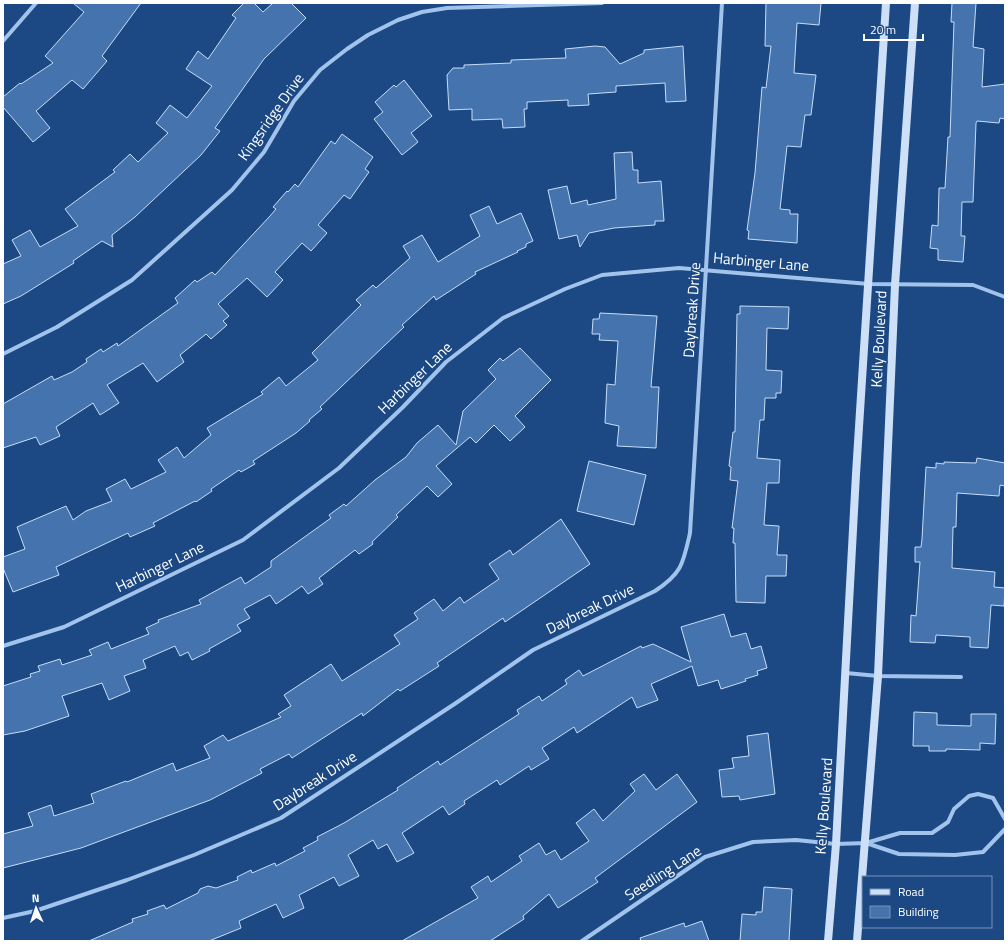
<svg xmlns="http://www.w3.org/2000/svg" width="1008" height="944" viewBox="0 0 1008 944" font-family="'Titillium Web',sans-serif">
  <rect width="100%" height="100%" fill="#1c4984"/>
  <path fill="#4473ad" stroke="#c7ddf8" d="M 73,3 L 141,3 L 102,56 L 107,61 L 83,89 L 72,80 L 36,111 L 50,128 L 33,142 L 3,107 L 3,97 L 20,83 L 21,84 L 53,63 L 45,56 L 84,12 Z
    M 244,3 L 254,3 L 263,12 L 273,3 L 291,3 L 306,18 L 264,59 L 215,128 L 220,131 L 201,155 L 135,217 L 112,235 L 113,247 L 102,241 L 73,261 L 74,263 L 21,296 L 3,304 L 3,264 L 21,256 L 12,240 L 30,230 L 40,247 L 78,226 L 65,209 L 115,172 L 113,170 L 130,154 L 138,162 L 168,133 L 156,123 L 170,105 L 187,118 L 212,86 L 186,69 L 198,51 L 208,59 L 236,18 L 232,15 Z
    M 766,3 L 821,3 L 819,25 L 797,23 L 794,73 L 816,75 L 811,115 L 805,115 L 801,147 L 787,146 L 780,209 L 790,210 L 790,214 L 798,214 L 797,243 L 748,239 L 749,231 L 747,230 L 755,173 L 762,87 L 766,88 L 771,46 L 765,46 Z
    M 952,3 L 976,3 L 973,47 L 984,49 L 982,87 L 1005,84 L 1005,119 L 1000,118 L 999,123 L 977,121 L 976,123 L 973,202 L 962,202 L 961,236 L 965,236 L 963,262 L 938,260 L 938,249 L 930,248 L 932,225 L 938,226 L 939,188 L 945,188 L 948,137 L 950,137 L 954,22 L 951,22 Z
    M 595,46 L 605,47 L 620,64 L 644,53 L 644,50 L 683,46 L 686,101 L 666,102 L 665,83 L 616,86 L 616,92 L 588,94 L 589,105 L 568,106 L 568,100 L 527,102 L 527,109 L 524,109 L 525,127 L 503,128 L 502,119 L 472,120 L 472,109 L 449,110 L 447,75 L 453,68 L 464,68 L 464,65 L 511,63 L 511,60 L 566,58 L 565,49 Z
    M 404,80 L 432,116 L 411,133 L 418,142 L 402,155 L 374,119 L 383,112 L 375,102 L 394,85 L 396,87 Z
    M 342,134 L 373,157 L 365,169 L 369,172 L 350,199 L 344,195 L 318,225 L 327,233 L 311,251 L 302,243 L 275,272 L 283,280 L 267,297 L 247,278 L 218,304 L 229,316 L 223,321 L 227,325 L 211,339 L 206,334 L 180,355 L 184,362 L 157,382 L 143,363 L 107,385 L 119,403 L 100,415 L 93,403 L 56,427 L 60,436 L 40,445 L 36,437 L 3,448 L 3,404 L 52,376 L 54,380 L 72,372 L 87,362 L 86,359 L 101,349 L 103,352 L 117,343 L 118,346 L 178,303 L 175,298 L 195,280 L 197,282 L 212,272 L 215,275 L 270,216 L 276,209 L 273,207 L 287,191 L 288,192 L 295,184 L 298,187 L 331,141 L 335,144 Z
    M 632,152 L 633,170 L 638,170 L 638,183 L 661,181 L 664,221 L 655,221 L 655,225 L 614,228 L 589,233 L 580,247 L 577,235 L 559,239 L 548,190 L 567,186 L 571,204 L 587,200 L 588,205 L 616,199 L 614,153 Z
    M 489,206 L 497,224 L 521,213 L 533,241 L 526,244 L 526,247 L 517,251 L 518,252 L 475,272 L 476,274 L 436,300 L 434,296 L 402,325 L 404,327 L 320,407 L 322,409 L 309,420 L 310,421 L 296,433 L 253,461 L 255,464 L 241,472 L 239,470 L 211,489 L 212,491 L 196,502 L 195,501 L 153,523 L 155,526 L 130,537 L 128,533 L 56,567 L 59,575 L 13,592 L 3,568 L 3,557 L 25,549 L 17,527 L 66,506 L 73,520 L 86,511 L 112,501 L 106,489 L 125,479 L 131,489 L 166,472 L 158,460 L 177,447 L 184,458 L 211,435 L 207,428 L 263,394 L 261,392 L 279,377 L 286,386 L 318,360 L 312,353 L 361,305 L 356,300 L 373,285 L 376,288 L 410,258 L 403,246 L 422,235 L 438,262 L 480,236 L 470,215 Z
    M 740,306 L 789,307 L 788,329 L 767,328 L 766,370 L 782,371 L 781,393 L 776,393 L 776,398 L 765,398 L 764,420 L 760,420 L 757,458 L 780,460 L 779,483 L 767,483 L 764,525 L 779,526 L 777,555 L 787,555 L 786,576 L 766,576 L 765,603 L 736,602 L 735,543 L 733,543 L 734,528 L 732,528 L 738,481 L 730,480 L 731,467 L 729,466 L 733,432 L 735,432 L 737,314 L 740,314 Z
    M 600,313 L 657,316 L 651,387 L 659,387 L 656,448 L 617,446 L 619,426 L 605,423 L 607,384 L 615,385 L 618,341 L 599,340 L 600,334 L 592,334 L 593,319 L 599,319 Z
    M 520,348 L 551,380 L 515,416 L 525,427 L 510,441 L 494,425 L 476,443 L 470,437 L 436,466 L 452,484 L 438,497 L 427,486 L 396,515 L 398,517 L 372,542 L 373,544 L 359,554 L 355,550 L 319,578 L 323,584 L 308,594 L 302,586 L 276,604 L 270,595 L 244,609 L 250,618 L 237,625 L 241,631 L 209,649 L 210,651 L 192,660 L 188,652 L 180,656 L 175,646 L 143,660 L 146,668 L 124,676 L 130,691 L 109,700 L 102,683 L 62,696 L 69,716 L 25,731 L 3,735 L 3,686 L 31,677 L 30,674 L 40,671 L 38,666 L 60,659 L 62,665 L 92,655 L 89,650 L 108,642 L 111,649 L 149,634 L 146,628 L 159,622 L 158,620 L 201,604 L 199,600 L 241,577 L 245,584 L 271,567 L 271,561 L 331,518 L 329,515 L 344,504 L 346,506 L 375,480 L 406,457 L 417,443 L 438,425 L 456,445 L 463,411 L 496,379 L 488,370 L 500,358 L 503,361 Z
    M 977,458 L 1005,463 L 1005,486 L 1000,485 L 999,496 L 957,493 L 956,527 L 953,527 L 952,568 L 995,572 L 994,587 L 1005,588 L 1004,606 L 991,605 L 988,648 L 970,647 L 970,637 L 936,635 L 935,643 L 910,642 L 911,615 L 916,616 L 920,562 L 915,562 L 915,547 L 921,547 L 922,539 L 926,467 L 936,468 L 936,463 L 944,464 L 944,462 L 976,463 Z
    M 589,461 L 646,475 L 634,525 L 577,511 Z
    M 561,519 L 590,564 L 505,622 L 503,618 L 437,663 L 439,666 L 400,691 L 398,689 L 363,716 L 362,713 L 292,758 L 289,754 L 260,769 L 262,773 L 210,800 L 81,848 L 3,868 L 3,834 L 33,826 L 28,813 L 51,805 L 54,816 L 94,803 L 91,794 L 126,781 L 127,782 L 173,763 L 176,771 L 210,758 L 204,746 L 223,735 L 228,741 L 281,717 L 278,714 L 291,706 L 284,695 L 331,664 L 342,681 L 400,644 L 394,635 L 418,619 L 414,613 L 434,599 L 443,611 L 460,597 L 464,603 L 499,579 L 489,564 L 510,550 L 513,555 Z
    M 724,614 L 731,637 L 746,633 L 751,649 L 761,646 L 767,668 L 757,671 L 758,675 L 745,679 L 746,681 L 721,689 L 718,680 L 698,686 L 692,666 L 651,684 L 658,700 L 637,708 L 632,697 L 577,733 L 574,727 L 542,748 L 549,759 L 531,770 L 529,766 L 500,785 L 497,780 L 464,801 L 465,804 L 449,815 L 443,806 L 402,833 L 414,853 L 397,862 L 387,844 L 378,849 L 373,840 L 348,855 L 359,876 L 339,886 L 334,877 L 299,895 L 304,908 L 283,918 L 276,904 L 239,921 L 241,928 L 209,941 L 89,941 L 133,922 L 132,919 L 148,914 L 147,911 L 164,905 L 166,909 L 198,893 L 200,889 L 208,886 L 216,888 L 238,880 L 237,877 L 251,870 L 252,873 L 275,863 L 276,866 L 305,851 L 303,848 L 318,840 L 317,837 L 344,823 L 398,790 L 397,788 L 438,761 L 440,765 L 519,714 L 517,710 L 539,696 L 542,701 L 567,684 L 565,680 L 579,670 L 583,676 L 641,646 L 642,648 L 653,644 L 691,662 L 681,627 Z
    M 914,712 L 937,713 L 937,725 L 971,726 L 971,714 L 996,714 L 995,744 L 980,743 L 980,750 L 946,749 L 946,751 L 929,751 L 929,746 L 913,746 Z
    M 768,733 L 775,794 L 740,800 L 739,796 L 722,797 L 719,770 L 734,768 L 732,758 L 749,756 L 747,736 Z
    M 644,774 L 656,790 L 677,774 L 697,802 L 595,878 L 598,882 L 558,908 L 549,894 L 523,916 L 524,919 L 490,941 L 402,941 L 478,898 L 471,887 L 488,876 L 491,882 L 522,861 L 519,856 L 539,843 L 546,855 L 555,850 L 561,860 L 589,841 L 576,823 L 594,809 L 603,821 L 635,791 L 630,784 Z
    M 764,887 L 792,889 L 789,941 L 740,941 L 742,914 L 756,915 L 756,912 L 762,912 Z
    M 702,921 L 709,941 L 641,941 L 640,938 L 684,923 L 685,927 Z"/>
  <g fill="none" stroke-linecap="round" stroke-linejoin="round">
    <path stroke="#a2c3eb" stroke-width="4" d="M 3,41 L 36,3
      M 3,354 L 57,327 L 132,280 L 232,190 L 264,152 L 294,101 L 320,70 L 347,49 L 368,35 L 398,20 L 422,12 L 447,8 L 602,3
      M 3,646 L 64,627 L 243,540 L 339,468 L 403,407 L 446,362 L 503,318 L 565,289 L 602,275 L 679,268 L 869,284 L 973,285 L 1005,297
      M 846,673 L 878,676 L 961,677
      M 866,843 L 899,854 L 955,855 L 983,852 L 1005,829
      M 3,918 L 35,911 L 127,880 L 194,855 L 281,818 L 456,703 L 533,650 L 655,591 C 682,573 683,564 690,533 L 722,3
      M 582,941 L 705,857 L 753,842 L 796,840 L 836,844 L 866,843 L 900,833 L 932,833 L 948,822 L 954,809 L 969,796 L 978,794 L 993,798 L 1005,819"/>
    <path stroke="#cee0f8" stroke-width="8" d="M 828,941 L 836,844 L 856,474 L 886,3
      M 857,941 L 878,676 L 895,285 L 915,3"/>
  </g>
  <g text-anchor="middle" stroke-width="3" stroke-linejoin="round" paint-order="stroke">
    <g font-size="15" fill="#fff" stroke="#1c4984">
      <text transform="translate(271 117) rotate(-55)" y="5">Kingsridge Drive</text>
      <text transform="translate(761 262) rotate(5)" y="5">Harbinger Lane</text>
      <text transform="translate(692 310) rotate(-86)" y="5">Daybreak Drive</text>
      <text transform="translate(879 339) rotate(-87)" y="5">Kelly Boulevard</text>
      <text transform="translate(415 378) rotate(-44)" y="5">Harbinger Lane</text>
      <text transform="translate(160 567) rotate(-26)" y="5">Harbinger Lane</text>
      <text transform="translate(590 609) rotate(-26)" y="5">Daybreak Drive</text>
      <text transform="translate(315 781) rotate(-33)" y="5">Daybreak Drive</text>
      <text transform="translate(824 806) rotate(-86)" y="5">Kelly Boulevard</text>
      <text transform="translate(663 873) rotate(-33)" y="5">Seedling Lane</text>
    </g>
  </g>
  <rect width="1008" height="944" fill="none" stroke="#ffffff" stroke-width="8"/>
  <rect x="862" y="876" width="130" height="52" fill="#1c4984" stroke="#7792b5"/>
  <rect x="870" y="889" width="20" height="6" fill="#cee0f8" stroke="#7792b5"/>
  <text x="898" y="896" font-size="12" fill="#ffffff">Road</text>
  <rect x="870" y="906" width="20" height="12" fill="#4473ad" stroke="#7792b5"/>
  <text x="898" y="916" font-size="12" fill="#ffffff">Building</text>
  <g transform="translate(36 908) rotate(357)" stroke="#1c4984" stroke-width="3" paint-order="stroke">
  <path d="M0-3L7 15L0 10L-7 15Z" fill="#ffffff"/>
  <text y="-6" font-size="11" font-weight="bold" text-anchor="middle" fill="#ffffff">N</text>
  </g>
  <path d="M864 34v6h59v-6" fill="none" stroke="#ffffff" stroke-width="2"/>
  <text x="870" y="34" font-size="12" fill="#ffffff" stroke="#1c4984" stroke-width="3" paint-order="stroke">20 m</text>
</svg>
